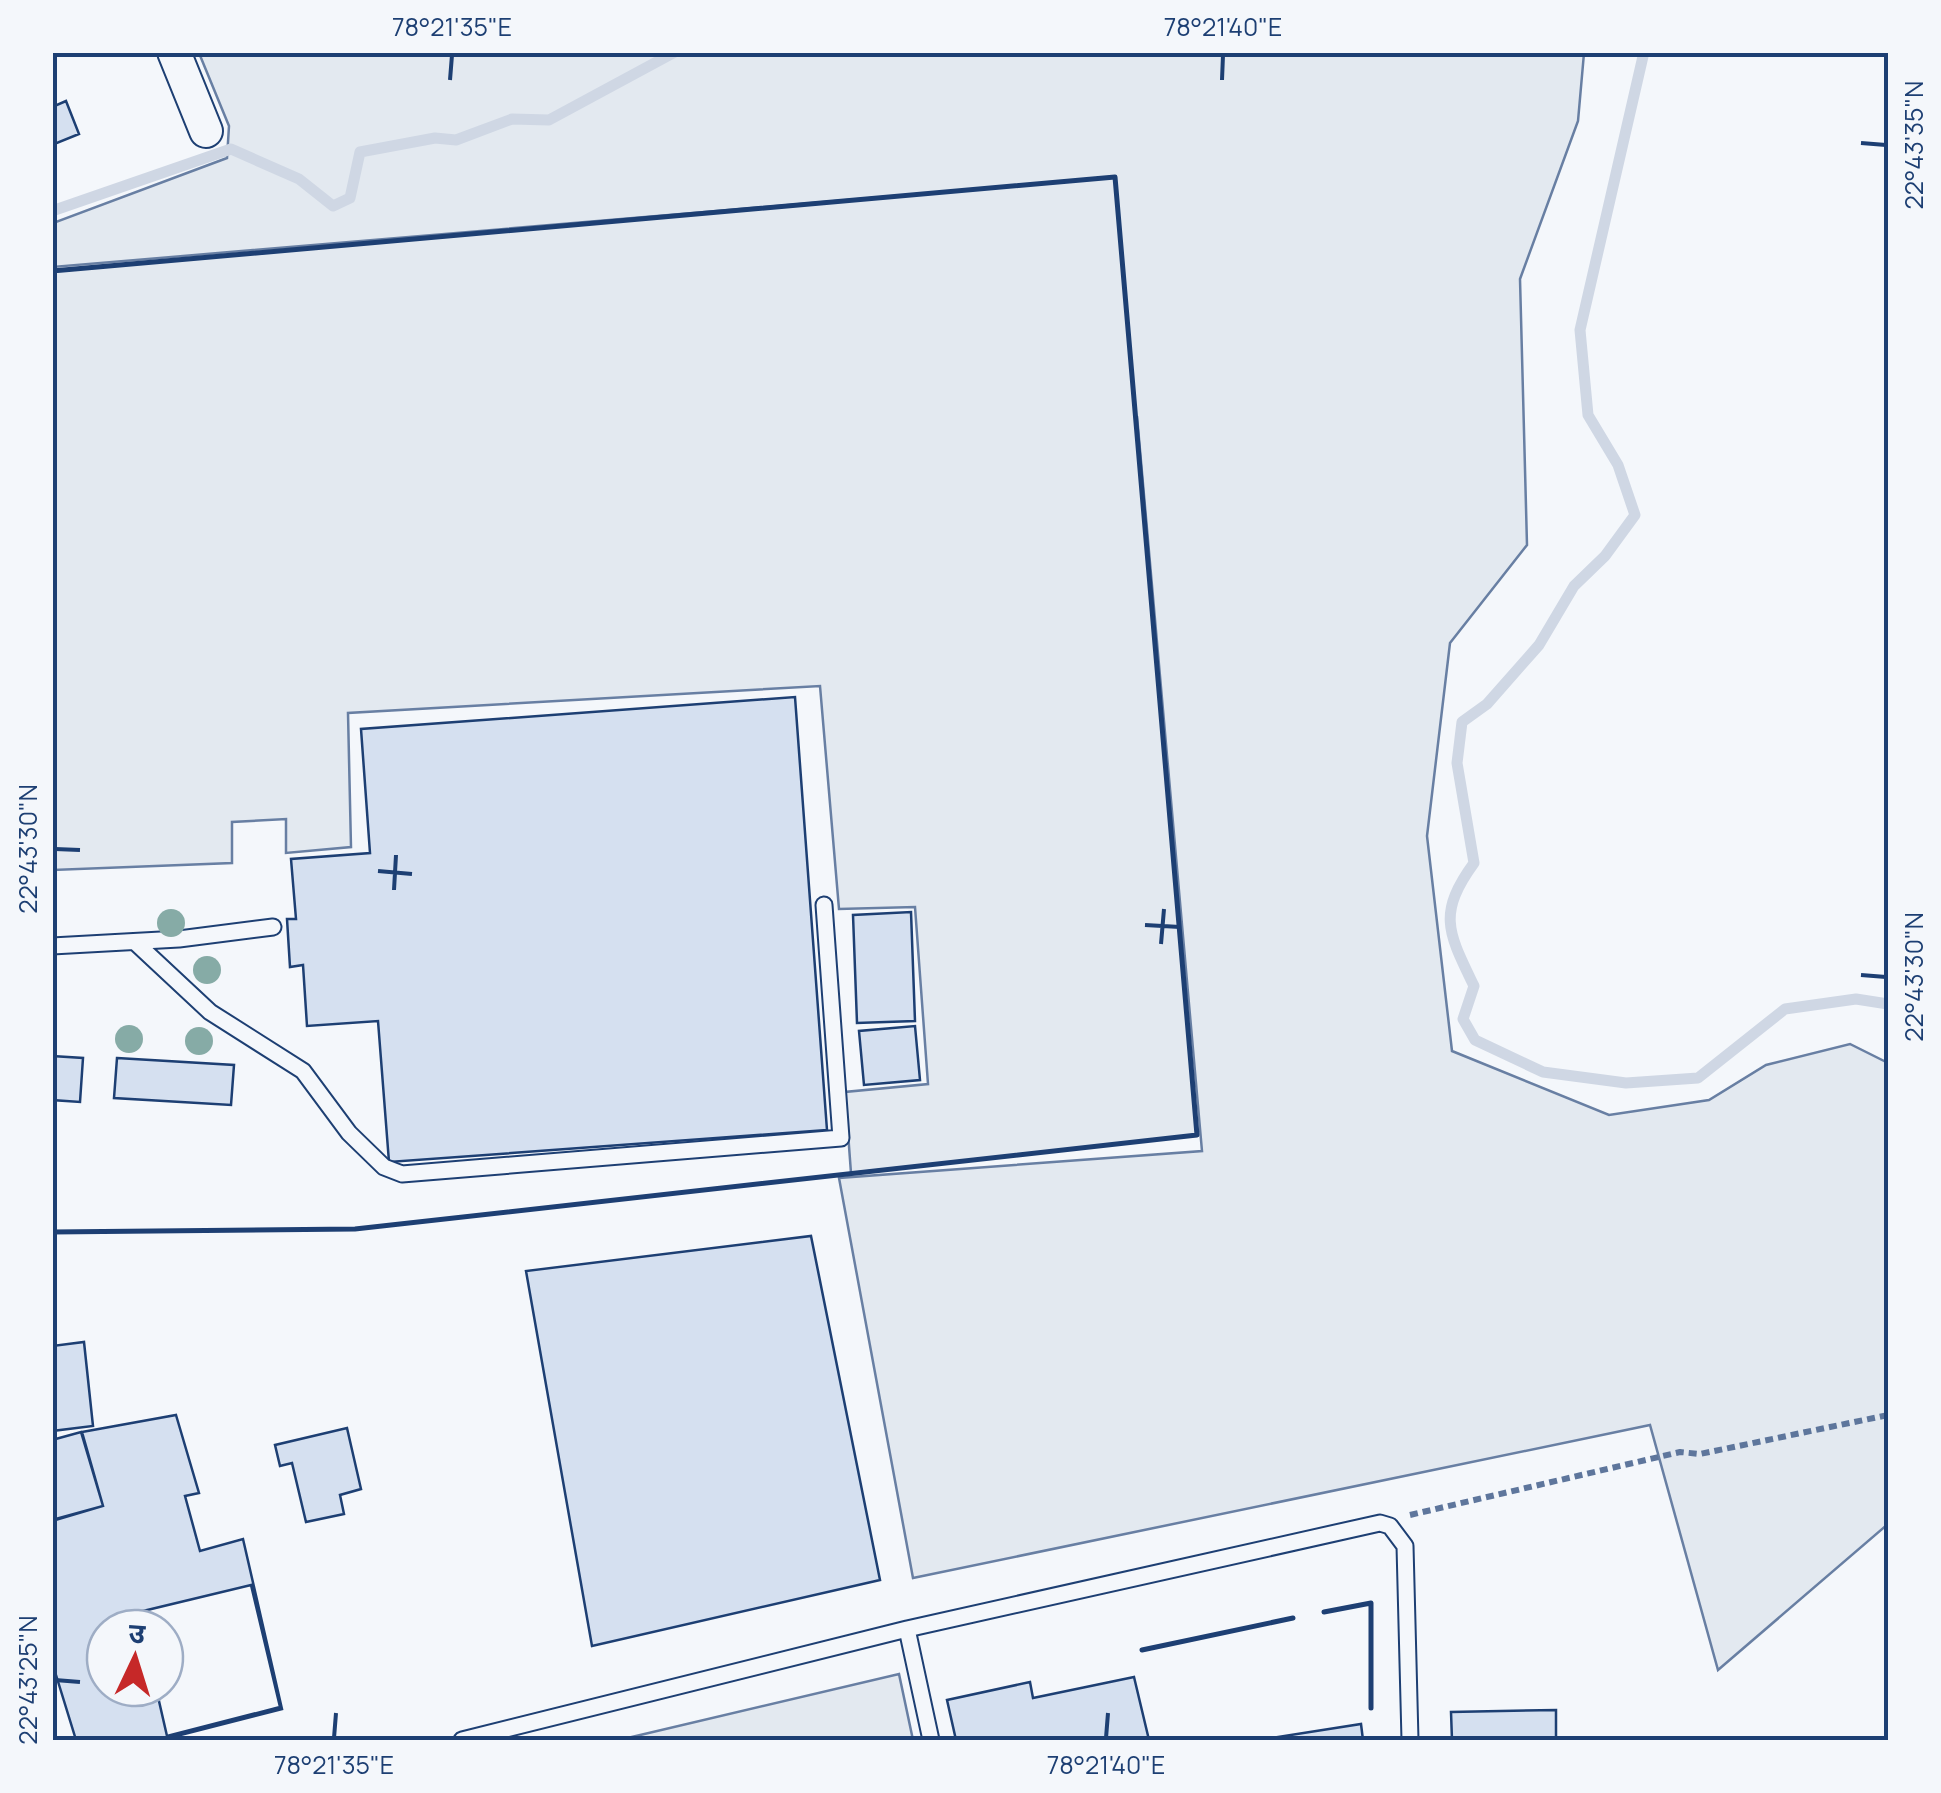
<svg xmlns="http://www.w3.org/2000/svg" width="1941" height="1793" viewBox="0 0 1941 1793" font-family="Manrope,'Noto Sans Devanagari',sans-serif">
  <rect width="100%" height="100%" fill="#f4f7fb"/>
  <path fill="#e3e9f0" stroke="#687fa3" stroke-width="2.5" d="M 199,53 L 1584,53 L 1578,121 L 1520,279 L 1527,545 L 1450,643 L 1427,836 L 1452,1051 L 1609,1115 L 1709,1100 L 1766,1065 L 1850,1044 L 1888,1063 L 1888,1524 L 1718,1670 L 1650,1425 L 913,1578 L 839,1178 L 1202,1151 L 1137,416 L 1197,1135 L 851,1173 L 845,1092 L 928,1084 L 915,907 L 839,909 L 820,686 L 348,713 L 351,847 L 286,853 L 286,819 L 232,822 L 232,863 L 53,870 L 53,271 L 918,194 L 53,267 L 53,223 L 227,158 L 229,126 Z
    M 899,1674 L 913,1740 L 619,1740 Z"/>
  <g fill="none" stroke-linecap="round" stroke-linejoin="round">
    <path stroke="#cfd7e4" stroke-width="11" d="M 1644,52 L 1580,330 L 1588,415 L 1618,465 L 1635,515 L 1605,556 L 1574,586 L 1539,645 L 1487,704 L 1462,722 L 1457,763 L 1474,863 C 1437,914 1448,932 1474,986 L 1463,1019 L 1475,1040 L 1543,1072 L 1626,1083 L 1698,1078 L 1785,1009 L 1856,999 L 1888,1004
      M 52,211 L 231,149 L 299,179 L 333,206 L 350,198 L 360,152 L 435,138 L 456,140 L 512,119 L 549,120 L 675,52"/>
  </g>
  <path fill="#d5e0f0" stroke="#1d3f73" stroke-width="2.5" fill-rule="evenodd" d="M 66,101 L 79,134 L 52,145 L 52,107 Z
    M 795,697 L 827,1130 L 389,1162 L 378,1021 L 307,1026 L 303,965 L 290,967 L 287,919 L 296,919 L 291,859 L 370,853 L 361,729 Z
    M 911,912 L 915,1021 L 857,1023 L 853,915 Z
    M 915,1026 L 920,1080 L 864,1085 L 859,1031 Z
    M 52,1056 L 83,1058 L 80,1102 L 52,1100 Z
    M 117,1058 L 234,1065 L 231,1105 L 114,1098 Z
    M 811,1236 L 880,1580 L 592,1646 L 526,1271 Z
    M 84,1342 L 93,1426 L 52,1431 L 52,1346 Z
    M 176,1415 L 199,1493 L 185,1496 L 200,1551 L 243,1539 L 282,1709 L 161,1740 L 52,1740 L 52,1521 L 103,1506 L 82,1432 ZM 105,1628 L 165,1628 L 165,1688 L 105,1688 Z
    M 347,1428 L 361,1489 L 340,1495 L 344,1514 L 306,1522 L 292,1463 L 280,1466 L 275,1445 Z
    M 81,1432 L 103,1506 L 52,1520 L 52,1440 Z
    M 251,1585 L 280,1707 L 167,1736 L 156,1688 L 165,1688 L 165,1628 L 142,1628 L 139,1612 Z
    M 52,1662 L 76,1740 L 52,1740 Z
    M 1134,1677 L 1149,1740 L 956,1740 L 947,1700 L 1030,1682 L 1033,1698 Z
    M 1556,1710 L 1556,1740 L 1452,1740 L 1451,1712 Z
    M 1361,1724 L 1363,1740 L 1259,1740 Z"/>
  <g fill="none" stroke-linecap="round" stroke-linejoin="round">
    <g stroke="#1d3f73" stroke-width="19">
      <path id="service" d="M 135,942 L 210,1012 L 303,1071 L 349,1133 L 384,1167 L 402,1174 L 841,1138 L 824,905
        M 52,946 L 179,939 L 273,927
        M 907,1629 L 931,1740
        M 462,1740 L 907,1629 L 1380,1523 L 1390,1526 L 1405,1546 L 1410,1740"/>
    </g>
    <g stroke="#1d3f73" stroke-width="36">
      <path id="minor" d="M 174,52 L 206,131"/>
    </g>
    <path stroke="#5e769c" stroke-width="6" stroke-dasharray="8 5" stroke-linecap="butt" d="M 1410,1515 L 1680,1452 L 1700,1454 L 1888,1415"/>
    <use href="#service" stroke="#f4f7fb" stroke-width="15"/>
    <use href="#minor" stroke="#f4f7fb" stroke-width="32"/>
    <path stroke="#1d3f73" stroke-width="5" d="M 52,271 L 1115,177 L 1197,1135 L 355,1229 L 52,1232
      M 1324,1612 L 1371,1603 L 1371,1708
      M 1142,1650 L 1293,1618"/>
  </g>
  <g fill="#86aba6">
    <circle cx="171" cy="923" r="14"/>
    <circle cx="207" cy="970" r="14"/>
    <circle cx="129" cy="1039" r="14"/>
    <circle cx="199" cy="1041" r="14"/>
  </g>
  <path fill="none" stroke="#1d3f73" stroke-width="4" d="M 450,80 L 452,55M 1222,80 L 1223,55M 1861,143 L 1886,145M 55,849 L 80,850M 378,871 L 412,874M 394,890 L 396,855M 1145,925 L 1180,927M 1161,944 L 1164,909M 1861,975 L 1886,977M 55,1680 L 80,1682M 334,1738 L 336,1713M 1106,1738 L 1108,1713"/>
  <rect width="1941" height="1793" fill="none" stroke="#f4f7fb" stroke-width="110"/>
  <g transform="translate(135 1658) rotate(4)"><circle r="48" fill="#f4f7fb" stroke="#9eadc5" stroke-width="2.5"/>
  <path d="M0-8L18 38L0 25L-18 38Z" fill="#c62828"/>
  <text y="-15" font-size="28" font-weight="bold" text-anchor="middle" fill="#1d3f73">उ</text>
  </g>
  <rect x="55" y="55" width="1831" height="1683" fill="none" stroke="#1d3f73" stroke-width="4"/>
  <g font-size="25" text-anchor="middle" fill="#1d3f73">
    <text x="452" y="36">78°21'35"E</text>
    <text x="1223" y="36">78°21'40"E</text>
    <text transform="translate(1914 145) rotate(-90)" y="9">22°43'35"N</text>
    <text transform="translate(28 849) rotate(-90)" y="9">22°43'30"N</text>
    <text transform="translate(1914 977) rotate(-90)" y="9">22°43'30"N</text>
    <text transform="translate(28 1680) rotate(-90)" y="9">22°43'25"N</text>
    <text x="334" y="1774">78°21'35"E</text>
    <text x="1106" y="1774">78°21'40"E</text>
  </g>
</svg>
